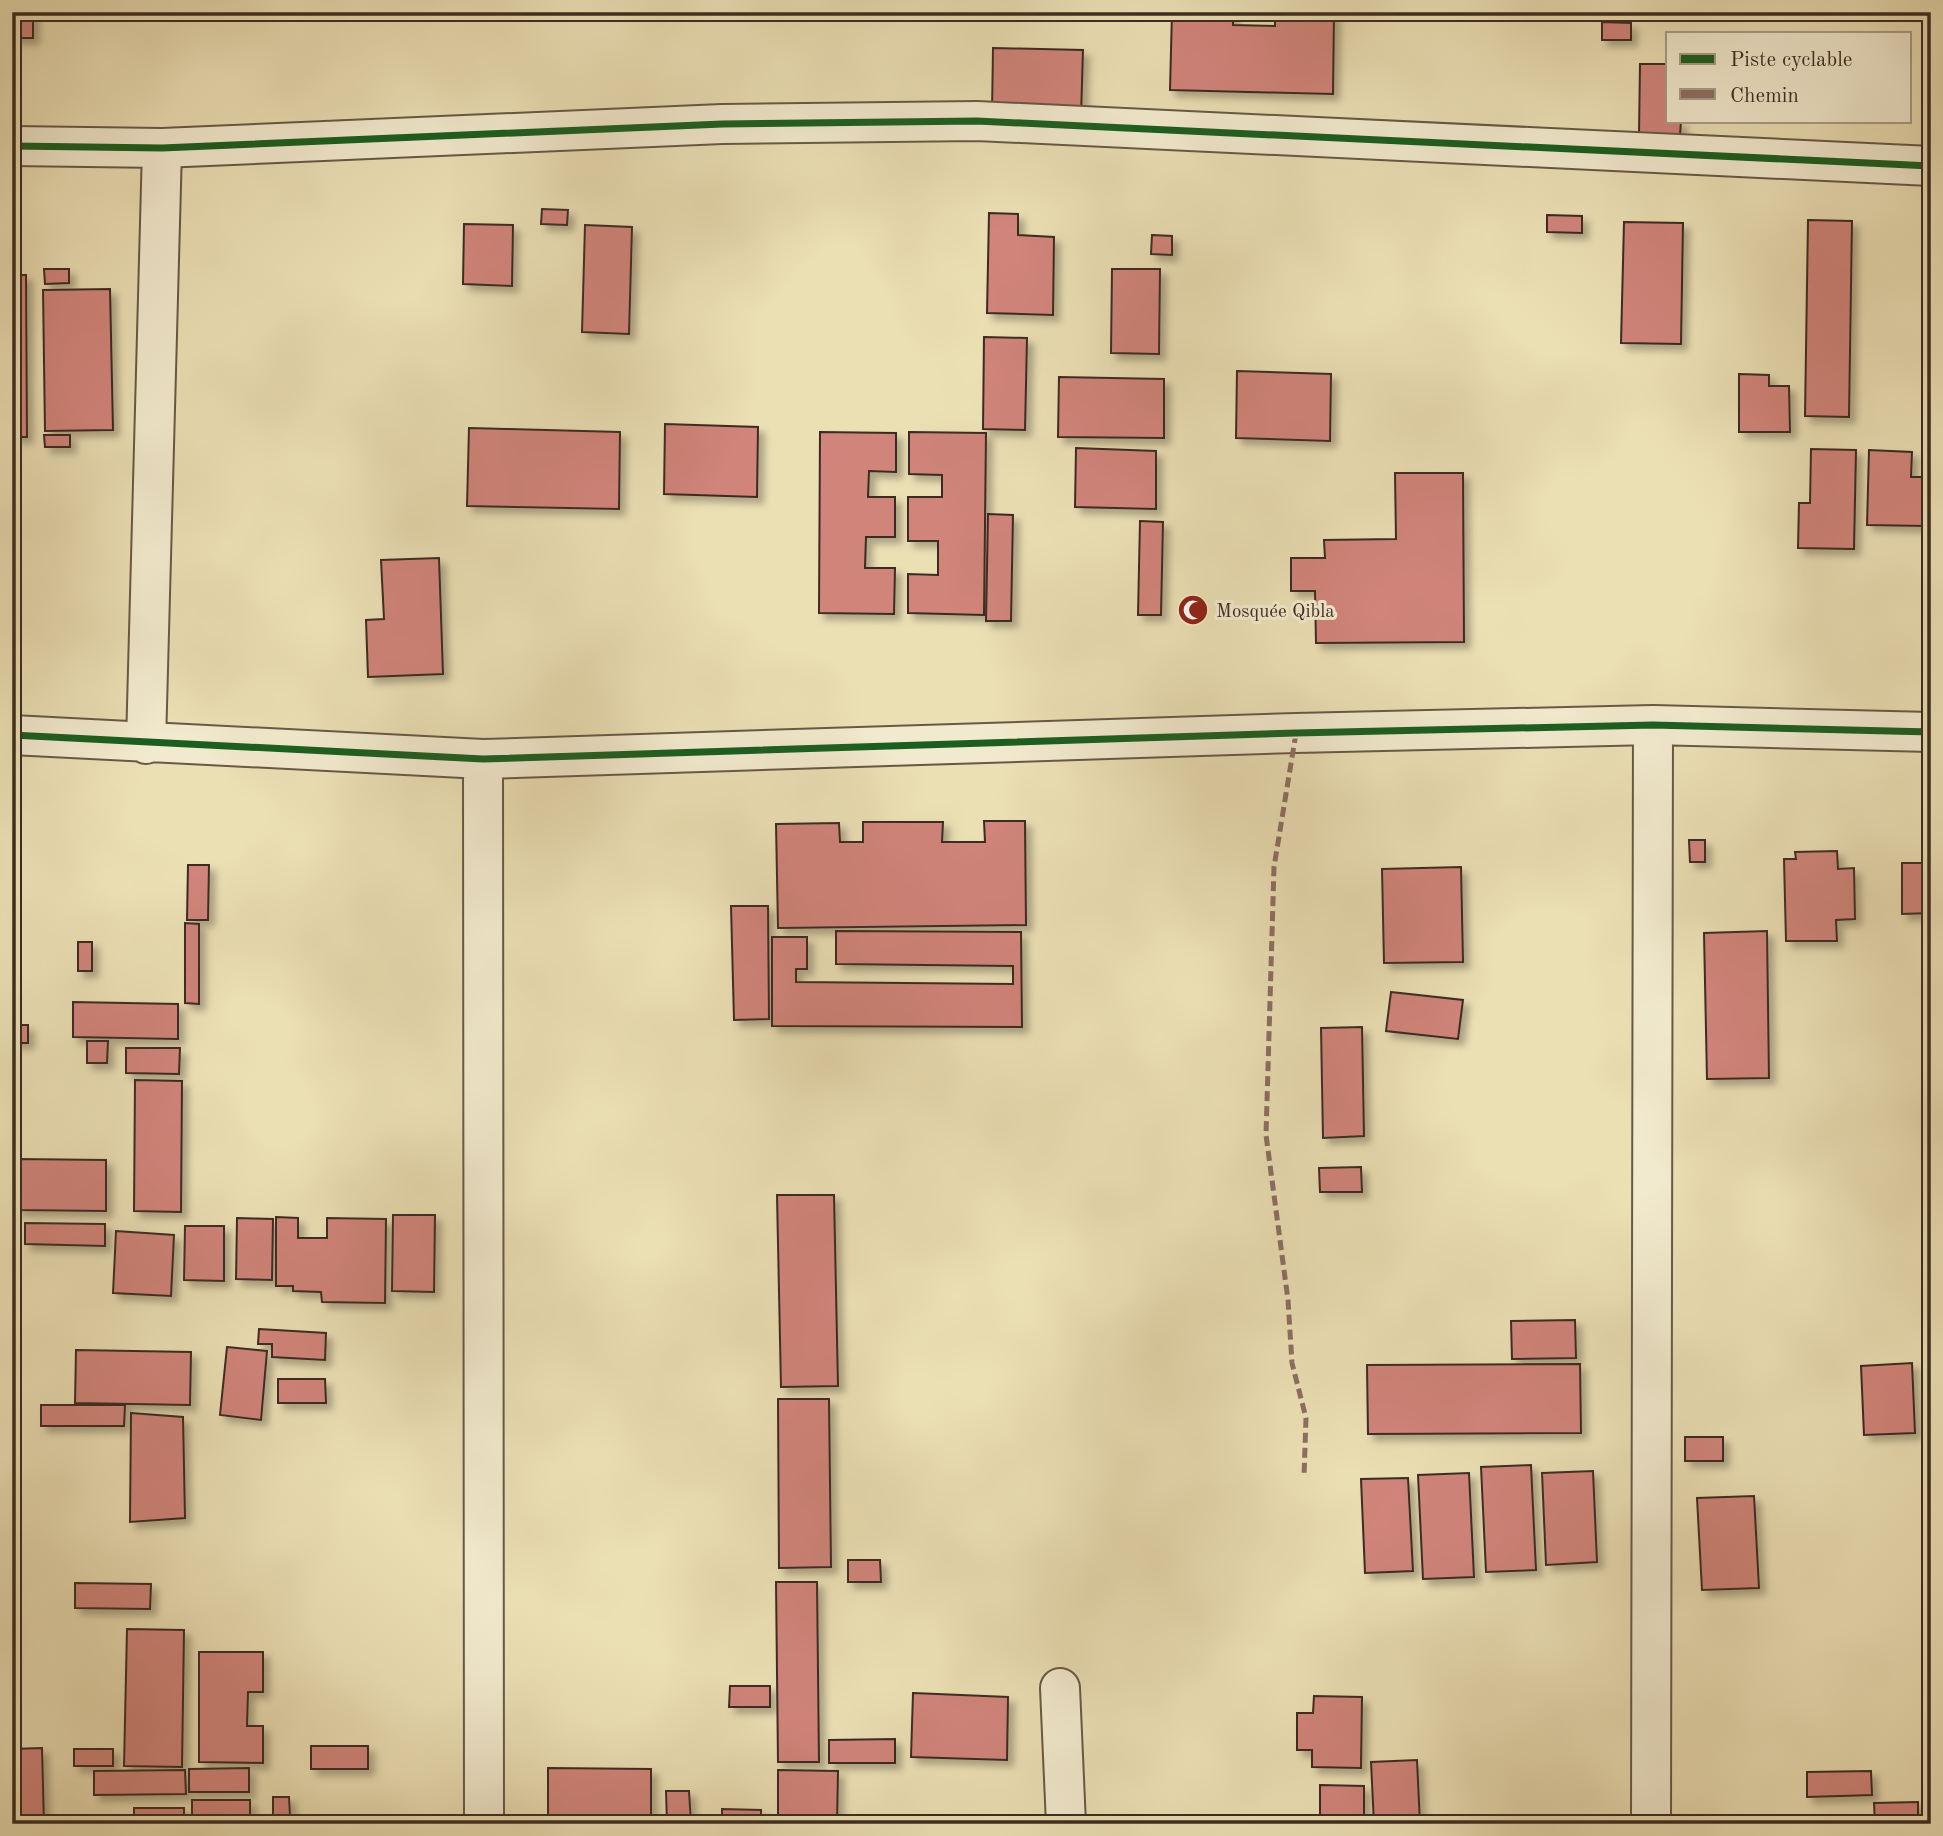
<svg xmlns="http://www.w3.org/2000/svg" width="1943" height="1836" viewBox="0 0 1943 1836" font-family="'Old Standard TT',serif">
  <defs>
    <filter id="shadow"><feDropShadow dx="6" dy="6" stdDeviation="3.5" flood-color="#0004"/></filter>
  </defs>
  <rect width="100%" height="100%" fill="#ebdfb4"/>
  <filter id="stains"><feTurbulence type="fractalNoise" baseFrequency=".00286" numOctaves="4"/><feColorMatrix values="0 0 0 0 .2 0 0 0 0 .09 0 0 0 0 .02 0 0 0 .5 -.17"/></filter>
  <radialGradient id="worn" r=".72"><stop offset=".6" stop-color="#630" stop-opacity="0"/><stop offset="1" stop-color="#630" stop-opacity=".3"/></radialGradient>
  <path fill="#d0847a" stroke="#3c2c22" stroke-width="2" filter="url(#shadow)" d="M 12,12 L 33,12 L 33,38 L 12,38 Z
    M 1172,12 L 1233,12 L 1233,25 L 1275,26 L 1275,12 L 1334,12 L 1333,94 L 1170,90 Z
    M 1602,22 L 1631,23 L 1631,40 L 1602,40 Z
    M 993,48 L 1083,50 L 1081,116 L 992,113 Z
    M 1640,64 L 1668,64 L 1668,121 L 1681,121 L 1680,135 L 1639,135 Z
    M 542,209 L 568,210 L 567,225 L 541,224 Z
    M 989,213 L 1018,214 L 1018,235 L 1054,237 L 1053,315 L 987,313 Z
    M 1547,215 L 1582,216 L 1582,233 L 1547,232 Z
    M 1808,220 L 1852,221 L 1849,417 L 1805,416 Z
    M 1624,222 L 1683,223 L 1681,344 L 1621,343 Z
    M 464,224 L 513,225 L 512,286 L 463,284 Z
    M 585,225 L 632,227 L 629,334 L 582,332 Z
    M 1152,235 L 1172,236 L 1172,255 L 1151,254 Z
    M 44,269 L 69,269 L 69,283 L 45,284 Z
    M 1112,269 L 1160,269 L 1159,354 L 1111,353 Z
    M 12,275 L 26,275 L 27,437 L 12,437 Z
    M 110,289 L 113,430 L 45,431 L 43,290 Z
    M 984,337 L 1027,338 L 1025,430 L 983,429 Z
    M 1237,371 L 1331,374 L 1330,441 L 1236,438 Z
    M 1739,374 L 1769,375 L 1769,386 L 1789,386 L 1790,432 L 1739,432 Z
    M 1059,377 L 1164,379 L 1164,438 L 1058,437 Z
    M 665,424 L 758,427 L 757,497 L 664,494 Z
    M 469,428 L 620,432 L 619,509 L 467,506 Z
    M 820,432 L 896,433 L 896,472 L 869,471 L 868,497 L 895,497 L 895,537 L 866,537 L 865,568 L 895,568 L 894,614 L 819,613 Z
    M 909,432 L 986,433 L 984,615 L 908,613 L 908,574 L 938,575 L 938,541 L 908,541 L 908,497 L 942,497 L 942,475 L 909,474 Z
    M 44,435 L 70,435 L 70,447 L 45,447 Z
    M 1076,448 L 1156,451 L 1156,509 L 1075,507 Z
    M 1811,449 L 1856,450 L 1854,549 L 1798,548 L 1799,503 L 1810,503 Z
    M 1869,450 L 1912,452 L 1911,477 L 1928,477 L 1927,526 L 1867,525 Z
    M 1395,473 L 1463,473 L 1464,642 L 1316,643 L 1315,591 L 1291,591 L 1291,558 L 1325,558 L 1324,540 L 1396,539 Z
    M 988,514 L 1013,515 L 1011,621 L 986,621 Z
    M 1140,521 L 1163,522 L 1161,615 L 1138,615 Z
    M 439,558 L 443,674 L 368,677 L 366,620 L 384,619 L 381,560 Z
    M 984,821 L 1025,821 L 1026,925 L 778,928 L 776,824 L 839,823 L 840,842 L 863,842 L 863,822 L 943,822 L 942,842 L 985,842 Z
    M 1689,840 L 1705,840 L 1705,862 L 1690,862 Z
    M 1837,851 L 1838,869 L 1854,868 L 1855,919 L 1836,920 L 1837,941 L 1786,941 L 1784,859 L 1796,859 L 1795,852 Z
    M 1902,863 L 1931,863 L 1931,913 L 1902,914 Z
    M 188,865 L 209,865 L 208,920 L 187,920 Z
    M 1461,867 L 1463,962 L 1384,963 L 1382,869 Z
    M 731,906 L 768,906 L 769,1019 L 734,1020 Z
    M 185,923 L 199,924 L 199,1004 L 185,1003 Z
    M 836,931 L 1021,932 L 1022,1027 L 772,1026 L 772,937 L 807,937 L 807,969 L 796,969 L 796,982 L 1013,984 L 1013,966 L 836,964 Z
    M 1767,931 L 1769,1078 L 1707,1079 L 1704,933 Z
    M 78,942 L 92,942 L 92,971 L 78,971 Z
    M 1391,992 L 1463,1000 L 1458,1039 L 1386,1031 Z
    M 73,1002 L 178,1004 L 178,1039 L 73,1037 Z
    M 12,1025 L 28,1025 L 28,1043 L 12,1043 Z
    M 1362,1027 L 1364,1136 L 1323,1138 L 1321,1028 Z
    M 87,1041 L 108,1041 L 107,1063 L 87,1063 Z
    M 126,1048 L 180,1048 L 179,1074 L 126,1073 Z
    M 135,1080 L 182,1081 L 181,1212 L 134,1211 Z
    M 17,1159 L 106,1160 L 106,1211 L 16,1210 Z
    M 1361,1167 L 1362,1192 L 1320,1192 L 1319,1168 Z
    M 777,1195 L 834,1195 L 838,1386 L 781,1387 Z
    M 393,1215 L 435,1215 L 434,1292 L 392,1291 Z
    M 276,1217 L 298,1218 L 298,1238 L 327,1238 L 327,1218 L 386,1219 L 385,1303 L 322,1302 L 321,1292 L 293,1291 L 293,1286 L 276,1286 Z
    M 237,1218 L 273,1219 L 272,1280 L 236,1279 Z
    M 25,1223 L 105,1224 L 105,1246 L 25,1244 Z
    M 185,1226 L 224,1226 L 224,1281 L 184,1280 Z
    M 116,1231 L 174,1235 L 171,1296 L 113,1293 Z
    M 1575,1320 L 1576,1358 L 1512,1359 L 1511,1321 Z
    M 259,1329 L 326,1333 L 325,1360 L 272,1357 L 272,1344 L 258,1344 Z
    M 227,1347 L 267,1351 L 261,1420 L 220,1415 Z
    M 76,1350 L 191,1352 L 190,1405 L 75,1403 Z
    M 1912,1363 L 1915,1433 L 1864,1435 L 1861,1366 Z
    M 1580,1364 L 1581,1433 L 1368,1434 L 1367,1365 Z
    M 278,1379 L 325,1379 L 326,1403 L 278,1403 Z
    M 778,1399 L 829,1399 L 831,1567 L 779,1568 Z
    M 41,1405 L 125,1405 L 124,1426 L 41,1426 Z
    M 131,1413 L 183,1417 L 185,1518 L 130,1522 Z
    M 1685,1437 L 1723,1437 L 1723,1461 L 1685,1461 Z
    M 1531,1465 L 1536,1570 L 1486,1572 L 1481,1467 Z
    M 1593,1471 L 1597,1562 L 1546,1565 L 1542,1473 Z
    M 1469,1473 L 1474,1577 L 1423,1579 L 1418,1475 Z
    M 1408,1478 L 1413,1571 L 1365,1573 L 1361,1479 Z
    M 1754,1496 L 1759,1588 L 1702,1590 L 1697,1498 Z
    M 848,1560 L 880,1560 L 881,1582 L 848,1582 Z
    M 776,1582 L 817,1582 L 819,1762 L 778,1762 Z
    M 75,1583 L 151,1584 L 150,1609 L 75,1608 Z
    M 127,1629 L 184,1630 L 182,1767 L 124,1766 Z
    M 199,1652 L 263,1652 L 263,1692 L 248,1692 L 247,1726 L 263,1726 L 263,1763 L 199,1762 Z
    M 730,1686 L 770,1686 L 770,1707 L 729,1707 Z
    M 913,1693 L 1008,1697 L 1007,1760 L 911,1757 Z
    M 1314,1696 L 1362,1697 L 1361,1768 L 1312,1767 L 1312,1750 L 1297,1750 L 1297,1713 L 1313,1713 Z
    M 895,1739 L 895,1763 L 829,1763 L 829,1740 Z
    M 311,1746 L 368,1746 L 368,1769 L 311,1769 Z
    M 42,1748 L 44,1824 L 12,1824 L 12,1749 Z
    M 74,1749 L 113,1749 L 113,1766 L 74,1766 Z
    M 1417,1760 L 1420,1824 L 1374,1824 L 1371,1762 Z
    M 249,1768 L 249,1792 L 189,1792 L 189,1769 Z
    M 548,1768 L 651,1769 L 651,1824 L 548,1824 Z
    M 185,1770 L 186,1794 L 94,1795 L 94,1771 Z
    M 778,1770 L 838,1771 L 837,1824 L 778,1824 Z
    M 1871,1771 L 1872,1795 L 1807,1797 L 1807,1772 Z
    M 1320,1785 L 1364,1786 L 1364,1824 L 1320,1824 Z
    M 666,1791 L 689,1791 L 691,1824 L 667,1824 Z
    M 273,1797 L 289,1797 L 290,1816 L 273,1816 Z
    M 192,1800 L 250,1800 L 250,1824 L 192,1824 Z
    M 1918,1802 L 1918,1824 L 1875,1824 L 1874,1803 Z
    M 134,1808 L 184,1808 L 184,1824 L 134,1824 Z
    M 722,1809 L 761,1810 L 761,1824 L 722,1824 Z"/>
  <g fill="none" stroke-linecap="round" stroke-linejoin="round">
    <g stroke="#685946" stroke-width="42">
      <path id="street" d="M 12,146 L 162,148 L 722,124 L 977,121 L 1931,166
        M 12,735 L 483,759 L 1296,733 L 1653,725 L 1931,732
        M 146,744 L 162,148
        M 483,759 L 484,1824
        M 1060,1688 L 1066,1824
        M 1651,1824 L 1653,725"/>
    </g>
    <use href="#street" stroke="#f2eace" stroke-width="38"/>
    <path stroke="#8d6e63" stroke-width="5" stroke-dasharray="10 5" stroke-linecap="butt" d="M 1296,733 L 1274,867 L 1266,1135 L 1288,1300 L 1292,1363 L 1306,1418 L 1304,1477"/>
    <g stroke="#f2eace" stroke-width="11">
      <path id="cycleway" d="M 12,146 L 162,148 L 722,124 L 977,121 L 1931,166
        M 12,735 L 483,759 L 1296,733 L 1653,725 L 1931,732"/>
    </g>
    <use href="#cycleway" stroke="#1b5e20" stroke-width="7"/>
  </g>
  <defs>
    <g id="mosque-disc" transform="scale(1.575)"><circle r="9.5" fill="#8f2418" stroke="#f2eace"/><path d="M3.5-4.9A6 6 0 1 0 3.5 4.9A5 5 0 1 1 3.5-4.9Z" fill="#fff"/></g>
  </defs>
  <g fill-rule="evenodd">
    <use href="#mosque-disc" x="1193" y="610"/>
  </g>
  <g text-anchor="middle" stroke-width="6" stroke-linejoin="round" paint-order="stroke">
    <g font-size="19" fill="#3c2c22" stroke="#f2eace" text-anchor="start">
      <text x="1216" y="617">Mosquée Qibla</text>
    </g>
  </g>
  <rect width="1943" height="1836" fill="none" stroke="#ebdfb4" stroke-width="42"/>
  <rect x="14" y="14" width="1915" height="1808" fill="none" stroke="#3c2c22" stroke-width="3.5"/>
  <rect x="21" y="21" width="1901" height="1794" fill="none" stroke="#3c2c22" stroke-width="2"/>
  <rect x="1666" y="32" width="245" height="91" fill="#f2eace" stroke="#a99e89" stroke-width="2"/>
  <rect x="1680" y="54" width="35" height="10" fill="#1b5e20" stroke="#a99e89" stroke-width="2"/>
  <text x="1730" y="66" font-size="21" fill="#3c2c22">Piste cyclable</text>
  <rect x="1680" y="89" width="35" height="10" fill="#8d6e63" stroke="#a99e89" stroke-width="2"/>
  <text x="1730" y="102" font-size="21" fill="#3c2c22">Chemin</text>
  <rect width="100%" height="100%" filter="url(#stains)"/>
  <rect width="100%" height="100%" fill="url(#worn)"/>
</svg>
